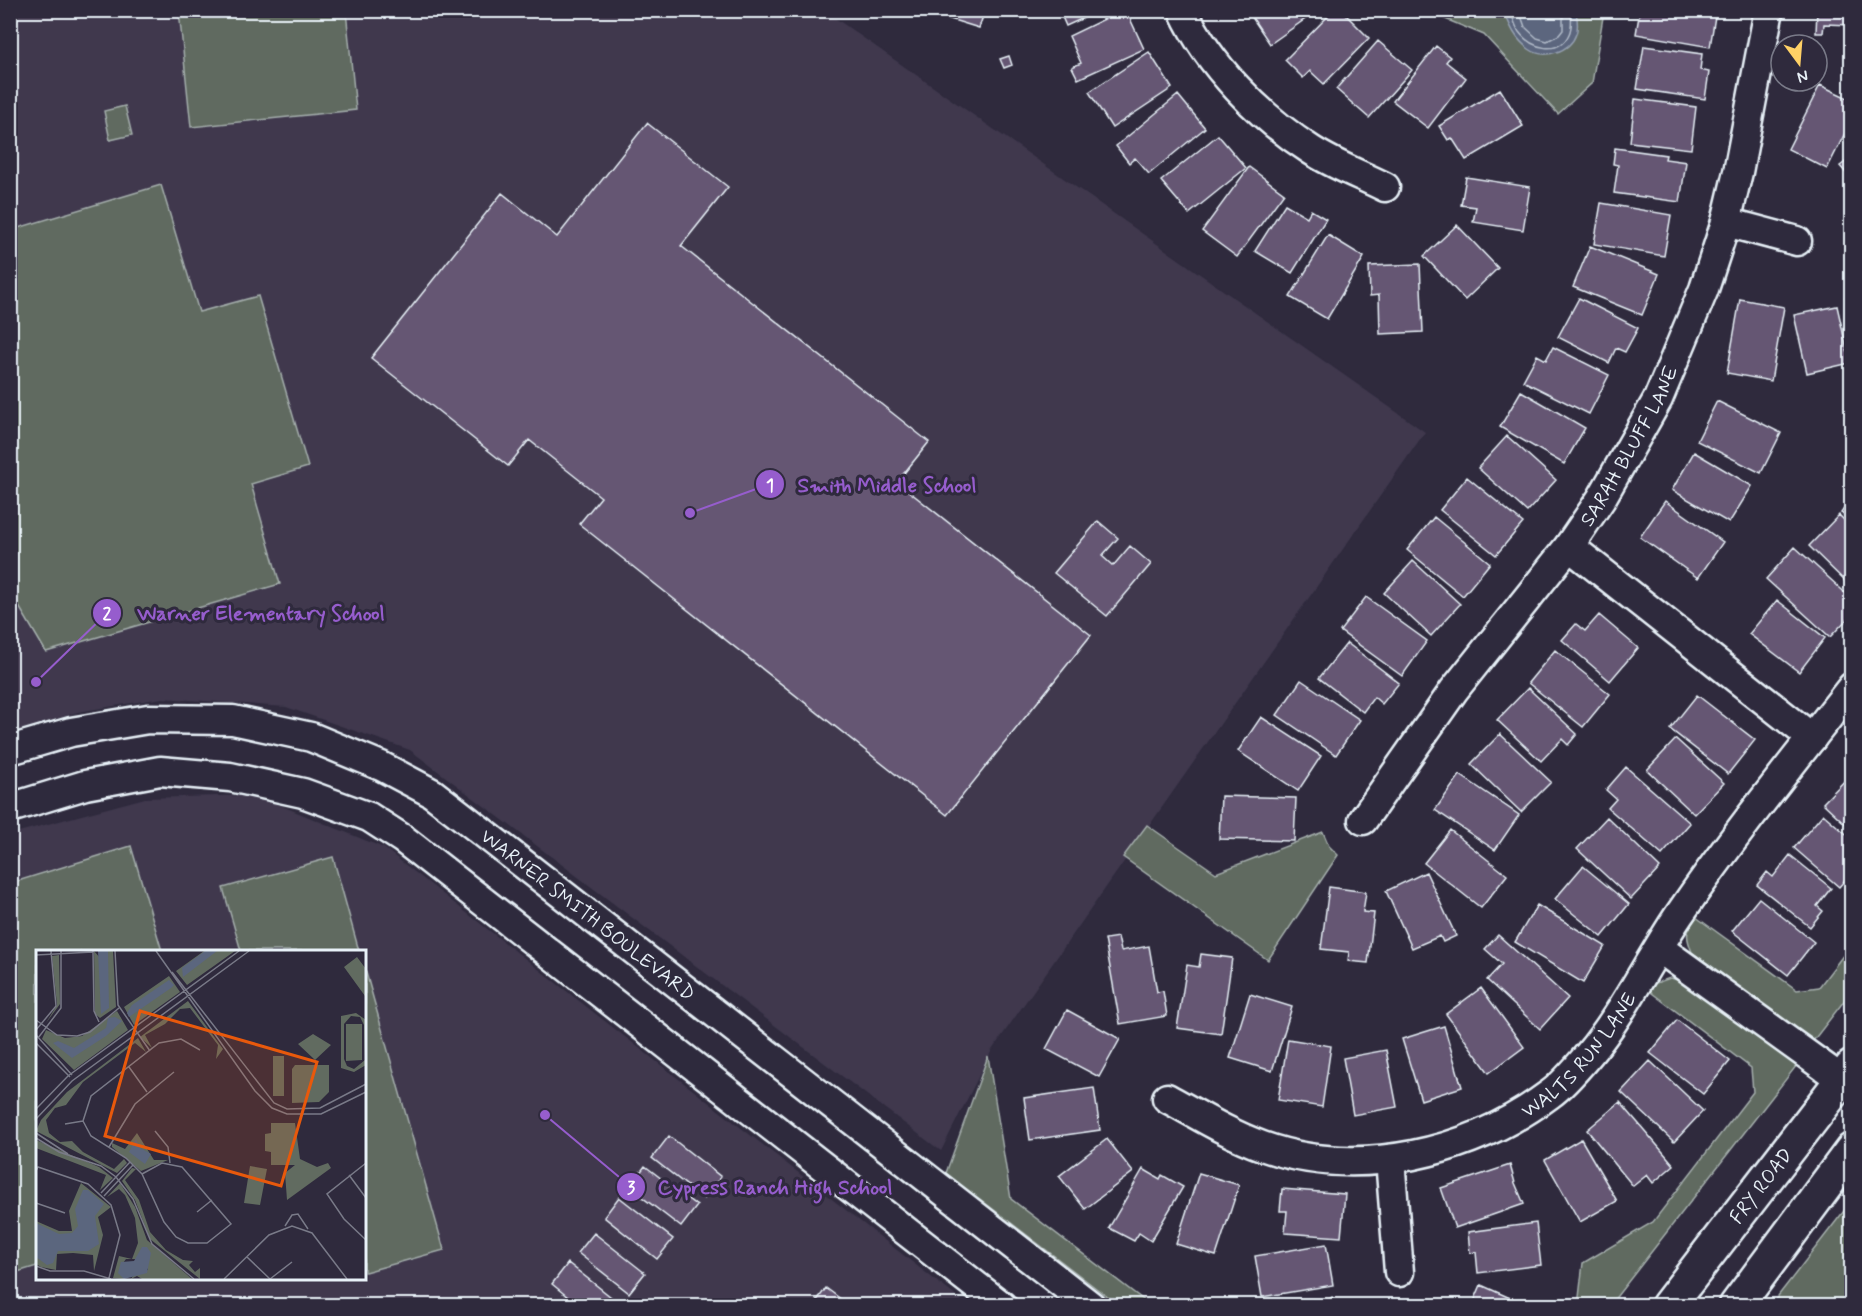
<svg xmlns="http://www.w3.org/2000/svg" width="1862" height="1316" viewBox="0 0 1862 1316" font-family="Mynerve,sans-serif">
  <rect width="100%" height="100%" fill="#2f2a3d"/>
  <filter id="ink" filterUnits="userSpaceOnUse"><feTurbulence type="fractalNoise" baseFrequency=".0167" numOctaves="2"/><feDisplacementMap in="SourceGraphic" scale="12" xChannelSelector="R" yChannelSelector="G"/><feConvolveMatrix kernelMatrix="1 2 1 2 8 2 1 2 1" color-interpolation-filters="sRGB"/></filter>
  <g filter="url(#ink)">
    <path fill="#3f384d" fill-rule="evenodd" d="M 11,11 L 825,11 L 1425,432 L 992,1050 L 941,1151 L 410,750 L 286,707 L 162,698 L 78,712 L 11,733 Z
      M 255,795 L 384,848 L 967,1305 L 11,1306 L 11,834 L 145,798 ZM 38,952 L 364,952 L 364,1278 L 38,1278 Z"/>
    <path fill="#616b60" stroke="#a4aeac" stroke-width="1.5" d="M 179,11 L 346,11 L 356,110 L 191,127 Z
      M 1426,11 L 1604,11 L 1592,83 L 1558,114 L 1484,35 Z
      M 125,106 L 132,135 L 110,140 L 104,111 Z
      M 161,185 L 199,312 L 258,296 L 308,467 L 251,484 L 280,584 L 46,652 L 11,593 L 11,230 Z
      M 1147,825 L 1216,873 L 1323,832 L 1329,846 L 1338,855 L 1268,960 L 1123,857 Z
      M 131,846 L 162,951 L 38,952 L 37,1266 L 11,1274 L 11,883 Z
      M 333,857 L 359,951 L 241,951 L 223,888 Z
      M 1696,917 L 1797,990 L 1819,987 L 1851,945 L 1851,992 L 1813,1041 L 1692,952 C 1685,935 1686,932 1696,917 Z
      M 365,969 L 444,1250 L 365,1272 L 364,1272 Z
      M 1670,978 L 1679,980 L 1797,1065 L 1610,1305 L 1578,1306 L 1583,1263 L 1653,1222 L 1753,1092 L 1751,1068 L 1648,990 L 1656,983 Z
      M 988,1056 L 1011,1199 L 1150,1305 L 1118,1305 L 946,1173 Z
      M 1851,1202 L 1851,1305 L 1771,1305 Z"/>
    <path fill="#5b667e" stroke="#939eaf" stroke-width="1.5" d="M 1504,11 L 1576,11 C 1577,18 1579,27 1576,34 C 1570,52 1544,60 1529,49 C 1515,39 1510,26 1504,11 Z"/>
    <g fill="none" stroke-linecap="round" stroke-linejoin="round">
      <path stroke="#b0b9c7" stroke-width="1.5" d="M 1510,10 C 1513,17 1515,26 1519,32 C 1532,49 1559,56 1569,34 C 1573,26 1571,18 1571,10
        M 1519,10 L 1525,27 L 1537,38 L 1547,41 L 1559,35 L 1563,30 L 1563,10"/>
    </g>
    <path fill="#655773" stroke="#e8f1f8" stroke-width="1.5" d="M 938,10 L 985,10 L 979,28 L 937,15 Z
      M 1059,10 L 1101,10 L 1066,26 Z
      M 1123,10 L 1126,10 L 1144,49 L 1078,79 L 1072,67 L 1081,63 L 1069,36 Z
      M 1247,10 L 1318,10 L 1270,44 Z
      M 1334,10 L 1341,10 L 1369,38 L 1324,84 L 1310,71 L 1303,78 L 1285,60 Z
      M 1640,10 L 1716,10 L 1710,47 L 1636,34 Z
      M 1817,10 L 1852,10 L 1852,25 L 1824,24 L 1823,33 L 1816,33 Z
      M 1378,41 L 1412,70 L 1369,118 L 1336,89 Z
      M 1436,46 L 1450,57 L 1446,62 L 1466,78 L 1428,128 L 1393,101 Z
      M 1644,46 L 1702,54 L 1700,70 L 1709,72 L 1705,99 L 1637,89 Z
      M 1149,52 L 1172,88 L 1112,128 L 1089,92 Z
      M 1009,56 L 1012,65 L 1004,68 L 1000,59 Z
      M 1820,85 L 1852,100 L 1852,119 L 1827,169 L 1788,149 Z
      M 1500,89 L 1523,126 L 1466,160 L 1452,138 L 1448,140 L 1439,126 Z
      M 1178,95 L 1205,128 L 1149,174 L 1135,158 L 1129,163 L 1116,146 Z
      M 1635,99 L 1696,107 L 1691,149 L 1630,142 Z
      M 647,123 L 728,187 L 681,246 L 929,442 L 897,482 L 1091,635 L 947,815 L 579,524 L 601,497 L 529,440 L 508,466 L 371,358 L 502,193 L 557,237 Z
      M 1218,135 L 1246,168 L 1189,214 L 1161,181 Z
      M 1615,148 L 1666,155 L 1665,159 L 1686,162 L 1680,202 L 1614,193 L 1618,165 L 1613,164 Z
      M 1852,157 L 1852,180 L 1840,166 Z
      M 1249,167 L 1284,193 L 1237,257 L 1202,231 Z
      M 1466,177 L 1530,187 L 1523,230 L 1473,222 L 1476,207 L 1461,205 Z
      M 1601,203 L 1671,215 L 1664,256 L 1594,244 Z
      M 1285,204 L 1307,217 L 1311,210 L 1326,219 L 1292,273 L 1255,251 Z
      M 1457,225 L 1498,268 L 1465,300 L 1424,256 Z
      M 1328,235 L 1364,257 L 1327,319 L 1290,297 Z
      M 1590,246 L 1659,274 L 1642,315 L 1573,287 Z
      M 1420,264 L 1423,332 L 1380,334 L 1379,295 L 1370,296 L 1369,266 Z
      M 1852,288 L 1852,302 L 1845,297 Z
      M 1579,298 L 1638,328 L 1625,352 L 1616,348 L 1609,363 L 1558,337 Z
      M 1740,299 L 1784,307 L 1771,381 L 1727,373 Z
      M 1837,306 L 1850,363 L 1807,373 L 1794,315 Z
      M 1553,347 L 1609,375 L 1589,414 L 1523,381 L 1537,355 L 1546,360 Z
      M 1521,391 L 1585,428 L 1564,464 L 1500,427 Z
      M 1717,401 L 1781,433 L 1761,473 L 1697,441 Z
      M 1507,436 L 1556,480 L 1527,512 L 1478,468 Z
      M 1694,452 L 1752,486 L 1729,523 L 1672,490 Z
      M 1467,477 L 1523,523 L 1496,555 L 1440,510 Z
      M 1852,497 L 1852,520 L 1841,513 Z
      M 1665,501 L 1723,542 L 1698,578 L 1640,537 Z
      M 1839,515 L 1852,528 L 1852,588 L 1809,546 Z
      M 1434,517 L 1490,563 L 1463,596 L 1407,550 Z
      M 1098,521 L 1118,538 L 1102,556 L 1113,566 L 1130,546 L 1151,564 L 1107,616 L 1054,573 Z
      M 1795,547 L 1852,599 L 1852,614 L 1830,637 L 1766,579 Z
      M 1413,561 L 1460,604 L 1431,636 L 1384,593 Z
      M 1366,597 L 1427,641 L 1402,676 L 1340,631 Z
      M 1777,600 L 1825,638 L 1799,672 L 1749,634 Z
      M 1599,615 L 1638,648 L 1610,681 L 1562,640 L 1576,624 L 1585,631 Z
      M 1347,643 L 1399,683 L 1382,704 L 1374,697 L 1363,712 L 1319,678 Z
      M 1555,650 L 1610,694 L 1583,727 L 1528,683 Z
      M 1301,680 L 1360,720 L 1336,755 L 1277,715 Z
      M 1528,688 L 1577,734 L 1568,745 L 1562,739 L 1541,761 L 1497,720 Z
      M 1697,695 L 1755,740 L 1728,774 L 1670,729 Z
      M 1261,717 L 1321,756 L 1298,791 L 1238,751 Z
      M 1500,734 L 1551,782 L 1521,812 L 1471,764 Z
      M 1676,739 L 1724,783 L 1694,814 L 1647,770 Z
      M 1626,767 L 1690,823 L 1662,855 L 1608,808 L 1616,799 L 1606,790 Z
      M 1852,773 L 1852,830 L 1823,803 Z
      M 1460,775 L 1519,815 L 1495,850 L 1435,810 Z
      M 1221,796 L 1296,798 L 1294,841 L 1219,839 Z
      M 1823,814 L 1852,839 L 1852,872 L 1839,887 L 1794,848 Z
      M 1607,817 L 1660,868 L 1631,899 L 1577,849 Z
      M 1450,830 L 1507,875 L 1481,908 L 1424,863 Z
      M 1790,855 L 1831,888 L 1817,906 L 1823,911 L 1810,927 L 1757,885 L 1767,872 L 1773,877 Z
      M 1583,866 L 1629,904 L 1602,937 L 1555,899 Z
      M 1426,872 L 1456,936 L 1443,942 L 1440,936 L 1412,948 L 1386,891 Z
      M 1329,887 L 1366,892 L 1363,912 L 1374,913 L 1368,963 L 1348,961 L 1349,952 L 1321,949 Z
      M 1759,898 L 1814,942 L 1788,975 L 1732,931 Z
      M 1537,905 L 1605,946 L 1583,983 L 1515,942 Z
      M 1498,935 L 1568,998 L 1540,1029 L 1487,980 L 1502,964 L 1485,949 Z
      M 1118,937 L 1121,951 L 1149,946 L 1157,992 L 1163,991 L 1167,1016 L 1120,1024 L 1105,939 Z
      M 1201,954 L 1232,958 L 1221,1034 L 1177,1028 L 1187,965 L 1199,967 Z
      M 1481,988 L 1524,1047 L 1489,1073 L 1446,1014 Z
      M 1250,994 L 1292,1007 L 1272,1071 L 1230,1058 Z
      M 1067,1010 L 1120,1039 L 1099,1077 L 1046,1049 Z
      M 1677,1020 L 1730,1061 L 1703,1094 L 1650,1053 Z
      M 1444,1026 L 1462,1087 L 1421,1100 L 1402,1039 Z
      M 1288,1039 L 1331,1046 L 1322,1107 L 1278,1100 Z
      M 1386,1050 L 1397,1107 L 1353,1115 L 1343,1058 Z
      M 1650,1061 L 1703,1111 L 1674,1142 L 1621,1092 Z
      M 1094,1088 L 1100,1130 L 1030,1140 L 1024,1098 Z
      M 1620,1102 L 1674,1165 L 1653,1183 L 1647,1175 L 1633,1186 L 1587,1130 Z
      M 669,1136 L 721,1177 L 704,1199 L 652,1158 Z
      M 1107,1139 L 1133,1172 L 1085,1209 L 1059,1176 Z
      M 1581,1139 L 1617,1201 L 1580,1222 L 1545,1160 Z
      M 1510,1165 L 1515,1183 L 1524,1204 L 1455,1228 L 1441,1188 Z
      M 645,1166 L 697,1206 L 681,1227 L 629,1187 Z
      M 1143,1169 L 1160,1179 L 1162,1175 L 1183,1187 L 1151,1241 L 1139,1233 L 1134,1241 L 1109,1228 Z
      M 1199,1173 L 1239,1185 L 1216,1256 L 1176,1244 Z
      M 1282,1189 L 1345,1194 L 1341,1237 L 1285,1233 L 1287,1211 L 1280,1211 Z
      M 619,1197 L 673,1239 L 657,1259 L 604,1217 Z
      M 1536,1223 L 1541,1265 L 1478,1273 L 1476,1252 L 1470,1253 L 1468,1232 Z
      M 594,1233 L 645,1273 L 629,1293 L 578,1253 Z
      M 1326,1244 L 1333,1285 L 1262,1297 L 1255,1256 Z
      M 568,1263 L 620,1304 L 618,1306 L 579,1306 L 552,1284 Z
      M 1481,1285 L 1528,1306 L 1472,1306 Z
      M 826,1288 L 850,1306 L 813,1306 Z
      M 1332,1297 L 1338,1306 L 1321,1306 Z"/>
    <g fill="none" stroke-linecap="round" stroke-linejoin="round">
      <g stroke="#e8f1f8" stroke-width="33">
        <g id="minor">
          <path d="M 1183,10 C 1208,65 1261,118 1311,150 C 1334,165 1361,175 1385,187"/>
          <path d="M 1726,222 L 1797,241"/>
          <path d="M 1569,546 L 1812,738"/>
          <path id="s1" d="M 10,750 L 71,732 L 148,719 L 233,720 L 311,737 L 381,766 L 432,793 L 458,813 L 1091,1306"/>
          <path d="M 10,808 L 85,785 L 160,771 L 230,777 L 303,793 L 369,817 L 403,839 L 1002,1306"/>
          <path id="s2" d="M 1363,820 L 1454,690 L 1569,546 L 1601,499 L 1658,399 L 1704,289 L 1726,222 L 1738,172 L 1769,10"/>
          <path d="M 1659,948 L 1852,1087"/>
          <path id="s3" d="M 1167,1098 C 1198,1115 1229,1134 1262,1146 C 1358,1180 1470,1154 1550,1094 C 1563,1085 1578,1067 1589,1054 C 1624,1012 1648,961 1679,915 C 1733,836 1793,762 1852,687"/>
          <path d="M 1390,1159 L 1399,1272"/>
        </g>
      </g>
      <g stroke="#e8f1f8" stroke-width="38">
        <g id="major">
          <path id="s4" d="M 1668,1306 L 1852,1067"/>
          <path d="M 1736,1306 L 1852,1150"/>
        </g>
      </g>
      <use href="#minor" stroke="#2f2a3d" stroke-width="28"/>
      <use href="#major" stroke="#2f2a3d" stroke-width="33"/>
    </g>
  </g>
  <g text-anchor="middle" stroke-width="6" stroke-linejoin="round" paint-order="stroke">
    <g font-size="20" fill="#e8f1f8" stroke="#2f2a3d">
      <text dy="7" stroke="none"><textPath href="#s2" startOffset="460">SARAH BLUFF LANE</textPath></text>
      <text dy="7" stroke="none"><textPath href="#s1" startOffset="638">WARNER SMITH BOULEVARD</textPath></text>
      <text dy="7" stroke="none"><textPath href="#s3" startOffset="459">WALTS RUN LANE</textPath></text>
      <text dy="7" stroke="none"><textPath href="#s4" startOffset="152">FRY ROAD</textPath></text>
    </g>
  </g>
  <g transform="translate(36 950)">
    <rect width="330" height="330" fill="#2f2a3d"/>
    <path d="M 58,1 L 65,9 L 65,50 L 71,56 L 70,11 L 72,1 L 77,1 L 80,57 L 64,68 L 59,64 ZM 168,1 L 199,1 L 151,35 L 140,21 ZM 23,5 L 24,54 L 10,73 L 21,55 L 16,6 ZM 321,7 L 330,19 L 329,46 L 308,17 ZM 133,26 L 144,42 L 98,75 L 88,57 ZM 152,51 L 187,99 L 180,109 L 182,95 L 154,58 L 144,59 L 129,74 L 109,85 L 116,98 L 104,87 ZM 81,61 L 92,80 L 38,120 L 6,89 L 10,80 L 29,88 L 46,86 ZM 320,63 L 330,70 L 330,115 L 318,122 L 305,118 L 305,66 ZM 315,66 L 324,67 L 328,75 L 329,110 L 318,119 L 311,116 L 308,109 L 308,74 ZM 310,74 L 326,74 L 326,110 L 310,111 ZM 277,84 L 295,95 L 279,110 L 262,94 ZM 102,88 L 110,102 L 99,93 L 47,132 L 30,155 L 19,158 L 10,170 L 13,183 L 24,192 L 36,191 L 47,202 L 78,219 L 88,209 L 91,213 L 81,223 L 0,181 L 5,170 L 31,142 ZM 237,106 L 248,106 L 248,146 L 237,146 ZM 259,115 L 293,115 L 293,142 L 283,152 L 256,153 L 256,119 ZM 235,173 L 259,173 L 264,209 L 281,217 L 292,213 L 295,218 L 251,250 L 249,223 L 259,215 L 235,215 L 235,202 L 229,201 L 229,184 L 235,183 ZM 101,183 L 118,210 L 132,210 L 105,221 L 76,197 L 76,193 L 89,199 ZM 0,190 L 63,217 L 77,228 L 64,240 L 70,225 L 0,198 ZM 214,216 L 231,219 L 224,255 L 208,253 ZM 96,218 L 100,219 L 89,230 L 103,250 L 114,282 L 130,300 L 147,310 L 157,311 L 153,315 L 159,322 L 164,318 L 164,329 L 114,289 L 99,250 L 86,231 ZM 45,233 L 75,257 L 62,267 L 67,285 L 58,321 L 57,305 L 37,303 L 21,304 L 20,320 L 5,317 L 0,314 L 0,271 L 23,281 L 36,281 L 33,261 ZM 84,233 L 99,257 L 111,290 L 156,329 L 106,329 L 101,326 L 95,329 L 99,323 L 112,320 L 111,311 L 101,309 L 90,309 L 84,317 L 88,329 L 77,328 L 83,306 L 96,309 L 102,293 L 99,268 L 89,245 L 83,239 L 71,247 Z" fill="#616b60" fill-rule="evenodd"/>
    <path d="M 62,1 L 72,1 L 73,58 L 65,64 ZM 169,1 L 181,1 L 147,27 L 146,18 ZM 133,30 L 138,35 L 135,38 L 93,67 L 91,63 L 96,55 ZM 79,67 L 86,71 L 70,86 L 36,108 L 17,93 L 22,91 L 38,98 L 70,78 L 72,68 ZM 100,189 L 104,198 L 115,204 L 109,214 L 93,202 ZM 47,240 L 52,240 L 68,254 L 59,266 L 63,294 L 52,301 L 22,301 L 17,313 L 11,315 L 0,307 L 0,273 L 23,284 L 36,283 L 42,276 L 39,259 ZM 106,297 L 111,297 L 115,303 L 111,323 L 88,329 L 82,323 L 85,312 L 98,311 Z" fill="#5b667e"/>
    <path fill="none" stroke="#797a88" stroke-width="1.5" d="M 57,1 L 58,61 L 63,72M 79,1 L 82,55 L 114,101M 120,1 L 219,141 L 236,158 L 251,164 L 285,164 L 330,142M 0,5 L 57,2M 136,22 L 238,153 L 251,159 L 284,158 L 330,134M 0,70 L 21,85 L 41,86 L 54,82 L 83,58M 0,80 L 20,56 L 15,1M 0,85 L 36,125M 2,88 L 25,58 L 25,1M 0,93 L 34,127M 93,117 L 111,142M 0,159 L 32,126 L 203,1M 0,169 L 36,131 L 213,1M 29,174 L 47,171M 119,181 L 132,197 L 134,213M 0,183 L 32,204M 0,188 L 23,202 L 65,216 L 80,227 L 97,249 L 116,294 L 158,329M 73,197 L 99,154 L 138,122M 330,213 L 291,244 L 308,269 L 330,290M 0,221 L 2,217 L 52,234 L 75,255 L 84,285 L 73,328M 106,224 L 126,213 L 146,217 L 195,274 L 171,293 L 152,293 L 140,287 L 128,272 L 106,224 L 90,208 L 55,186 L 47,171 L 55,146 L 123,93 L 145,89 L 164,100M 313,225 L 330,248M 65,243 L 94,212M 68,246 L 97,215M 0,253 L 29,263M 161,262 L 176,250M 249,276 L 256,265 L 262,264 L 272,279M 211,307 L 234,329M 0,316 L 14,321 L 48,321 L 75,329M 188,329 L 233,285 L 256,276 L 276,283 L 311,329M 234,329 L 256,312"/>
    <path fill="#e8590c" fill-opacity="0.15" stroke="#e8590c" stroke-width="3" d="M 104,61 L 281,112 L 245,236 L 69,186 Z"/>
    <rect width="330" height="330" fill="none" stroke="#e8f1f8" stroke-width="3"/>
  </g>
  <path fill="none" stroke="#965dcd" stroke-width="2" d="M690 513L770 484M36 682L107 613M545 1115L631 1187"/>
  <g fill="#965dcd" stroke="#2f2a3d" stroke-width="2">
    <circle cx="690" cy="513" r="6"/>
    <circle cx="36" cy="682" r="6"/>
    <circle cx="545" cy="1115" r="6"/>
    <circle cx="770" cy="484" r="15"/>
    <circle cx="107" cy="613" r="15"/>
    <circle cx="631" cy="1187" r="15"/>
  </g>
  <g font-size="18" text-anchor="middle" font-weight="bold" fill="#fff">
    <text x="770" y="491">1</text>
    <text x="107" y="619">2</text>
    <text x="631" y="1193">3</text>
  </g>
  <g font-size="21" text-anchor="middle" font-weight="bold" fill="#965dcd" stroke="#2f2a3d" stroke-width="6" stroke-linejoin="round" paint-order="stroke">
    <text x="887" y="492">Smith Middle School</text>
    <text x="261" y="620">Warner Elementary School</text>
    <text x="775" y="1194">Cypress Ranch High School</text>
  </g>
  <rect width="1862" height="1316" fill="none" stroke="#2f2a3d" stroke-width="36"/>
  <rect x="18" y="18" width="1826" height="1280" fill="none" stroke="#e8f1f8" stroke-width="2" filter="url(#ink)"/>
  <g transform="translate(1799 63) rotate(164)"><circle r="28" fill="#2f2a3d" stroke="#797a88" stroke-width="1.5"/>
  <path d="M0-4.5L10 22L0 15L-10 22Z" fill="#ffd166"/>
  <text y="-9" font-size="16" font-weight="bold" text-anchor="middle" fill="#e8f1f8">N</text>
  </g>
</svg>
